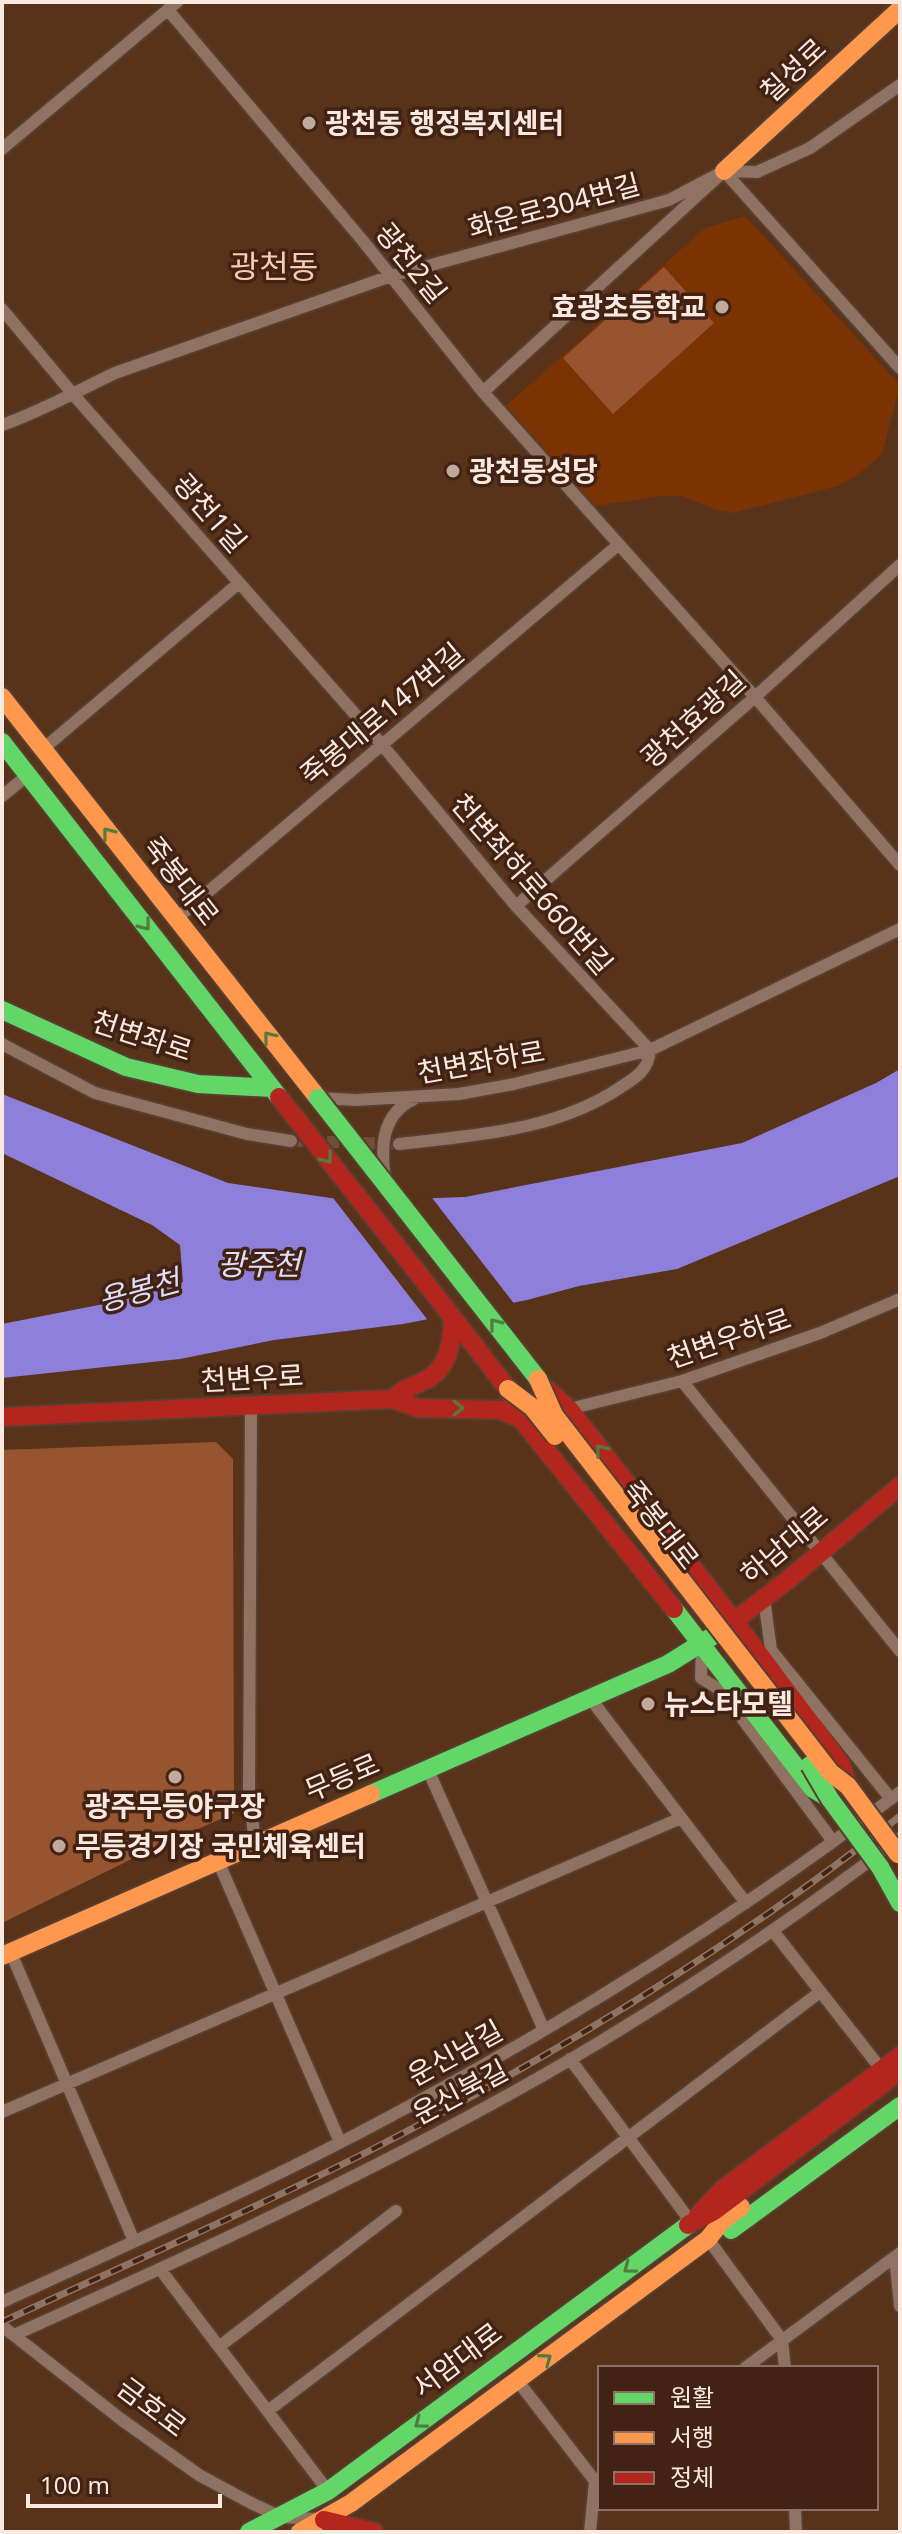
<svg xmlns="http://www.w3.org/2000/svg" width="902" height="2534" viewBox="0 0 902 2534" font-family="'Noto Sans','Noto Sans KR',sans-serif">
  <rect width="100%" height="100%" fill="#58331a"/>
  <path fill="#7b3304" d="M 745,216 L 900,385 L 882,454 L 856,476 L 838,486 L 733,513 L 717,510 L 682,496 L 660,496 L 595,506 L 506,406 L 705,228 Z"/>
  <path fill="#975430" d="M 664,267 L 714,323 L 613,414 L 563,358 Z
    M 216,1442 L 233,1459 L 234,1813 L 142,1854 L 2,1923 L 2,1450 Z"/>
  <path fill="#8e80da" d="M 900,1069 L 900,1176 L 677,1269 L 579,1286 L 527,1300 L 403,1324 L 274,1340 L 180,1359 L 2,1378 L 2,1324 L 124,1300 L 183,1282 L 180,1245 L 152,1225 L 2,1153 L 2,1094 L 228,1183 L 351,1201 L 465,1197 L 742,1143 L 876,1083 Z"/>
  <path fill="#58331a" d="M 330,1194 L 351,1197 L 429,1194 L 516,1306 L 430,1323 Z"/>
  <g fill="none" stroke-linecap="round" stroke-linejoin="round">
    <path stroke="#704e38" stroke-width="12" stroke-dasharray="12 6" stroke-linecap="butt" d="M 291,1141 L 399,1144"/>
    <g stroke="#563f31" stroke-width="16">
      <path id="street" d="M 168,10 L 363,241 L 483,392 L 755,697 L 900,865
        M 2,149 L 177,2
        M 2,309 L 72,393 L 383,746 L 516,906 L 650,1050 C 649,1069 637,1077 621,1087 C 556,1131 475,1135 399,1144
        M 483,392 L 724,171 L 900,368
        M 2,425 C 42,411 77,391 115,373 L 391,276 L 669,200 L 724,171 L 757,172 L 810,148 L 900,85
        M 43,749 L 239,583
        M 2,796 L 28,775
        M 516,906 L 755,697 L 900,565
        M 175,920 L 618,545
        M 2,1044 L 95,1093 L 247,1134 L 291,1141
        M 318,1098 L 356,1100 L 459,1094 L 514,1084 L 650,1050 L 900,929
        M 385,1180 C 381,1149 380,1115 414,1099
        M 682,1381 L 900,1651
        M 251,1406 L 249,1788 L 255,1845
        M 569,1409 L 682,1381 L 820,1333 L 900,1299
        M 764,1598 L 771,1650 L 891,1799
        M 702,1645 L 701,1678 L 722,1691 L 832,1840
        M 590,1698 L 746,1903
        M 428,1770 L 544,2030
        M 218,1861 L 340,2142
        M 773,1931 L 881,2069
        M 11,1953 L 134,2241
        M 570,2059 L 691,2222
        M 2,2112 L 681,1818
        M 708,2239 L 782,2340 L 785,2368
        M 895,2257 L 900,2306
        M 160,2269 L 328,2491
        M 2,2302 C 126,2245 253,2189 374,2125 C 558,2028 734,1918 900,1792
        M 2,2326 L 122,2420 L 199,2475 L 251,2503 L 281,2517 L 318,2519
        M 14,2335 C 203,2250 394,2163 573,2058 C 686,1991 795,1918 900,1838
        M 220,2346 L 396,2211
        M 745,2368 L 900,2253
        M 517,2380 L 595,2481
        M 269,2410 L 820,1992
        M 795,2508 L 796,2532
        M 590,2532 L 595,2481"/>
    </g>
    <g stroke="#563f31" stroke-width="22">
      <path id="fast" d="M 2,742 L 279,1097
        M 2,1010 L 126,1067 L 198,1084 L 272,1088
        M 674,1609 L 813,1789 L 830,1799
        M 371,1794 L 668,1664 L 724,1629
        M 880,1867 L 900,1903
        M 731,2230 L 900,2106
        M 249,2532 L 328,2491 L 688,2225"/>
    </g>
    <g stroke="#563f31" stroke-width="22">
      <path id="slow" d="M 724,171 L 900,9
        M 2,697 L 318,1098
        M 2,1956 L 371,1794
        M 300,2532 L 351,2503 L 708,2239 L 723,2220 L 741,2207"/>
    </g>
    <g stroke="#563f31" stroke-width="22">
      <path id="jam" d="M 436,1296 L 508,1389 L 521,1419 L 674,1609
        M 543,1386 L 569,1409 L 735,1622 L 841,1764 L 848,1786
        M 393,1399 L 417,1408 L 500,1410 L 521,1419
        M 2,1417 L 393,1399 C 404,1387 412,1387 426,1380 C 449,1368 452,1342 453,1318
        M 724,1629 L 788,1580 L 900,1486
        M 698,2215 L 723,2189 L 900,2056
        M 688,2225 L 714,2211 L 900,2071
        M 324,2520 L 374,2532"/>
    </g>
    <use href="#street" stroke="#8f7261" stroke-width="12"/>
    <use href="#fast" stroke="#63d668" stroke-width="18"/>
    <use href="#slow" stroke="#ff974d" stroke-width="18"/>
    <use href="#jam" stroke="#b3261e" stroke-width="18"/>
    <g stroke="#8f7464" stroke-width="7">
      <path id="rail" d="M 2,2322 C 124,2265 249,2212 369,2151 C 554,2056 736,1945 900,1816"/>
    </g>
    <use href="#rail" stroke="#422313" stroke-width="4" stroke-dasharray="12" stroke-linecap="butt"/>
    <g stroke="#563f31" stroke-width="22" stroke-linecap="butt">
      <path id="fast-bridge" d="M 318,1098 L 538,1379
        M 810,1765 L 830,1799 L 880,1867"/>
    </g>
    <g stroke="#563f31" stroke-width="22" stroke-linecap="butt">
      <path id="slow-bridge" d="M 538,1379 L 554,1415 L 831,1773 L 848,1786 L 898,1854
        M 508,1389 L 532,1407 L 555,1436"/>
    </g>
    <g stroke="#563f31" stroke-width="22" stroke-linecap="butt">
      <path id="jam-bridge" d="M 279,1097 L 436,1296"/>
    </g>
    <use href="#fast-bridge" stroke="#63d668" stroke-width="18"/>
    <use href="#slow-bridge" stroke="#ff974d" stroke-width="18"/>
    <use href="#jam-bridge" stroke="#b3261e" stroke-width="18"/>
  </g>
  <defs><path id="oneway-chevron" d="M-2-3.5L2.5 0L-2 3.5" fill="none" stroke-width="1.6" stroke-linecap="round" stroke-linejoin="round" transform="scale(2)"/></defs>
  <g stroke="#527c3e">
    <use href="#oneway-chevron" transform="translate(108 833) rotate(-128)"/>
    <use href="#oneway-chevron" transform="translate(145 925) rotate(52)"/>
    <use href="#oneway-chevron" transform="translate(269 1037) rotate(-129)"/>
    <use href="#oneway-chevron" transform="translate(327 1158) rotate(52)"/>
    <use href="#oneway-chevron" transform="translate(495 1324) rotate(-128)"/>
    <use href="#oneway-chevron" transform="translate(458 1408)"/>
    <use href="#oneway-chevron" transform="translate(601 1450) rotate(-128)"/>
    <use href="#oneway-chevron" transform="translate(629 2268) rotate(143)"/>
    <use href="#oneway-chevron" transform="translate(546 2359) rotate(-36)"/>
    <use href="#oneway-chevron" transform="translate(420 2423) rotate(143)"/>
  </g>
  <g fill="#c1a99b" stroke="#422313" stroke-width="3">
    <circle cx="309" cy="123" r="8"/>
    <circle cx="722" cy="307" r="8"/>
    <circle cx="453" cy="471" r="8"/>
    <circle cx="648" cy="1704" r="8"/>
    <circle cx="175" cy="1777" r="8"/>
    <circle cx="59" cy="1846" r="8"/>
  </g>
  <g text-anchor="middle" stroke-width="7" stroke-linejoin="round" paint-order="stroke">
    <g font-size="28" fill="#fae9e1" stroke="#422313">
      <text transform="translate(793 70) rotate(-43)" y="10">칠성로</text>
      <text transform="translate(554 206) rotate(-15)" y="10">화운로304번길</text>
      <text transform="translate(411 263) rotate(51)" y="10">광천2길</text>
      <text transform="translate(210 513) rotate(49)" y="10">광천1길</text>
      <text transform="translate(382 714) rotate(-40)" y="10">죽봉대로147번길</text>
      <text transform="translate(693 719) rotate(-42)" y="10">광천효광길</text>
      <text transform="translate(181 881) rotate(52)" y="10">죽봉대로</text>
      <text transform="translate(532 884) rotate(49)" y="10">천변좌하로660번길</text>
      <text transform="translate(142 1036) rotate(18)" y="10">천변좌로</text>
      <text transform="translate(481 1062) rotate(-10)" y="10">천변좌하로</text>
      <text transform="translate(729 1338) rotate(-19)" y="10">천변우하로</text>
      <text transform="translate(252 1378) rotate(-3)" y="10">천변우로</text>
      <text transform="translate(661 1525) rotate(52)" y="10">죽봉대로</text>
      <text transform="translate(784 1545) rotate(-40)" y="10">하남대로</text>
      <text transform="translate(342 1777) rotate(-23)" y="10">무등로</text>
      <text transform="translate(455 2053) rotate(-29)" y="10">운신남길</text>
      <text transform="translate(460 2092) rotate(-28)" y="10">운신북길</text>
      <text transform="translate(457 2360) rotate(-37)" y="10">서암대로</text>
      <text transform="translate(152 2407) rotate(37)" y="10">금호로</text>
    </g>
    <g font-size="28" font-weight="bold" fill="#fae9e1" stroke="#422313" text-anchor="start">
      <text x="325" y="133">광천동 행정복지센터</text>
      <text x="706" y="317" text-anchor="end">효광초등학교</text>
      <text x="469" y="481">광천동성당</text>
      <text x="664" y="1714">뉴스타모텔</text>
      <text x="175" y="1816" text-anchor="middle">광주무등야구장</text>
      <text x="75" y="1856">무등경기장 국민체육센터</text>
    </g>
    <g font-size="30" font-style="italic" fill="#dfdef8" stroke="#422313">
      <text x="259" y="1275">광주천</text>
      <text transform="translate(139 1291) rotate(-15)" y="10">용봉천</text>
    </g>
    <g font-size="32" fill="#fbcab2" stroke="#422313">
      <text x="274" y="278">광천동</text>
    </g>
  </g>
  <rect width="902" height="2534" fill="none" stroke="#fae9e1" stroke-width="8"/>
  <rect x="598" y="2366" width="280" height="144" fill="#422313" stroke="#8c7265" stroke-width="2"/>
  <rect x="614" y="2392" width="40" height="12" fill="#63d668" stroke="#8c7265" stroke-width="2"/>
  <text x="670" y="2406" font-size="24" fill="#fae9e1">원활</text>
  <rect x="614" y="2432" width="40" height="12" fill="#ff974d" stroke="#8c7265" stroke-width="2"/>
  <text x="670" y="2446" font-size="24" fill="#fae9e1">서행</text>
  <rect x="614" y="2472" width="40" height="12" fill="#b3261e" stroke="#8c7265" stroke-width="2"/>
  <text x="670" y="2486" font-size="24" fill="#fae9e1">정체</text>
  <path d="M28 2494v12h192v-12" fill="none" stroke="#fae9e1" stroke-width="4"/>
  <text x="40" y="2494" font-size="24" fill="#fae9e1" stroke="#422313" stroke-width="6" paint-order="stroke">100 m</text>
</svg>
